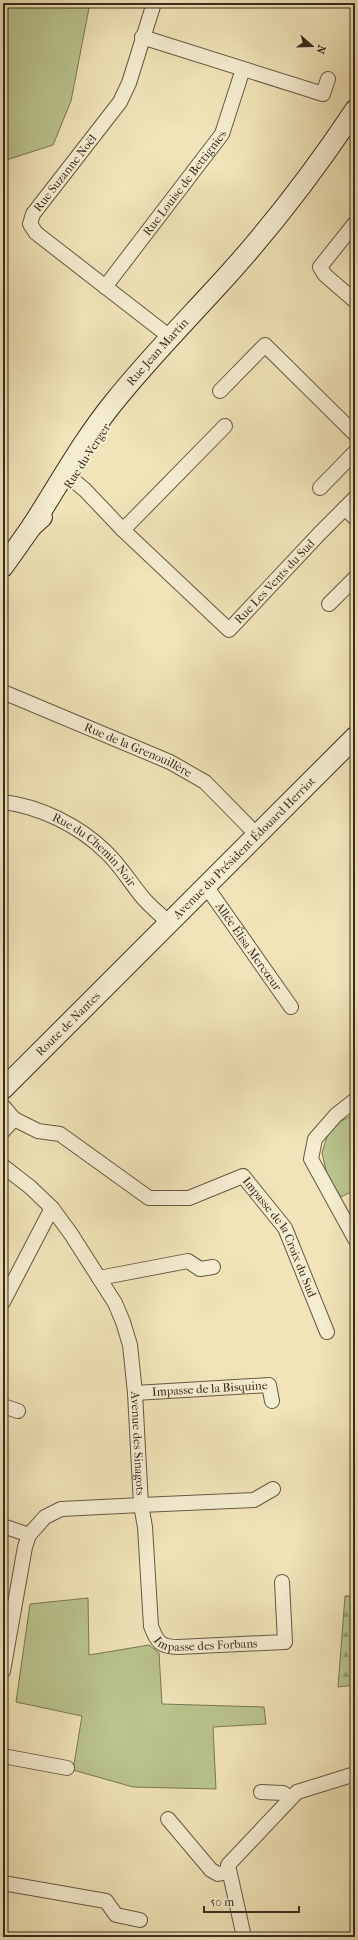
<svg xmlns="http://www.w3.org/2000/svg" width="358" height="1940" viewBox="0 0 358 1940" font-family="'IM FELL French Canon',serif">
  <defs>
    <pattern id="forest-firs" width="22" height="20" patternUnits="userSpaceOnUse"><rect width="22" height="20" fill="#bac48e"/><path d="M5 1l3.5 6h-7zM16 11l3.5 6h-7z" fill="#989f73"/></pattern>
  </defs>
  <rect width="100%" height="100%" fill="#f0e4b8"/>
  <filter id="stains"><feTurbulence type="fractalNoise" baseFrequency=".005" numOctaves="4"/><feColorMatrix values="0 0 0 0 .2 0 0 0 0 .09 0 0 0 0 .02 0 0 0 .5 -.17"/></filter>
  <radialGradient id="worn" r=".72"><stop offset=".6" stop-color="#630" stop-opacity="0"/><stop offset="1" stop-color="#630" stop-opacity=".3"/></radialGradient>
  <path fill="#bac48e" stroke="#797755" d="M 3,3 L 90,3 L 71,101 L 53,145 L 3,161 Z
    M 355,1114 L 355,1190 L 341,1197 L 328,1179 L 322,1153 L 328,1133 L 339,1122 Z
    M 88,1598 L 89,1655 L 149,1645 L 159,1653 L 162,1704 L 264,1707 L 266,1724 L 213,1727 L 216,1789 L 133,1787 L 73,1770 L 82,1716 L 16,1702 L 30,1604 Z"/>
  <path fill="url(#forest-firs)" stroke="#797755" d="M 345,1596 L 355,1596 L 355,1685 L 338,1687 Z"/>
  <g fill="none" stroke-linecap="round" stroke-linejoin="round">
    <g stroke="#665843" stroke-width="16">
      <g id="minor">
        <path d="M 154,3 L 129,83 L 120,102 L 33,214 L 30,224 L 36,233 L 170,337"/>
        <path d="M 142,37 L 323,94 L 328,79"/>
        <path d="M 355,223 L 320,267 L 325,275 L 355,301"/>
        <path id="s1" d="M 105,287 L 222,134 L 243,69"/>
        <path d="M 220,391 L 265,345 L 355,434"/>
        <path id="s2" d="M 73,480 L 85,490 L 123,530 L 229,630 L 320,533 L 345,508 L 355,518"/>
        <path d="M 320,488 L 355,452"/>
        <path d="M 345,508 L 355,498"/>
        <path d="M 123,530 L 225,426"/>
        <path d="M 329,604 L 355,578"/>
        <path id="s3" d="M 3,692 L 170,762 L 205,782 L 256,834"/>
        <path id="s4" d="M 3,802 C 39,806 80,826 106,852 C 121,866 131,884 144,899 C 152,908 161,915 169,923"/>
        <path id="s5" d="M 206,886 L 291,1007"/>
        <path d="M 355,1100 L 336,1115 L 315,1139 L 311,1159 L 355,1239"/>
        <path id="s6" d="M 3,1106 L 14,1119 L 38,1131 L 60,1134 L 149,1198 L 189,1198 L 243,1176 L 285,1228 L 327,1332"/>
        <path d="M 3,1131 L 14,1119"/>
        <path id="s7" d="M 3,1166 L 30,1187 L 52,1208 L 71,1234 L 115,1303 L 123,1322 L 130,1345 L 135,1393 L 141,1505 L 61,1509 L 45,1517 L 29,1535 L 25,1547 L 3,1671"/>
        <path d="M 99,1278 L 188,1261 L 200,1269 L 213,1267"/>
        <path d="M 3,1302 L 52,1208"/>
        <path id="s8" d="M 135,1393 L 269,1385 L 272,1401"/>
        <path d="M 3,1406 L 18,1411"/>
        <path id="s9" d="M 273,1489 L 254,1500 L 141,1505 L 145,1527 L 151,1626 C 157,1642 160,1647 178,1647 L 285,1642 L 282,1582"/>
        <path d="M 3,1526 L 29,1535"/>
        <path d="M 3,1756 L 67,1768"/>
        <path d="M 261,1792 L 283,1793 L 291,1798"/>
        <path d="M 168,1819 L 211,1870 L 218,1874 L 228,1872"/>
        <path d="M 3,1883 L 106,1901 L 116,1915 L 140,1920"/>
        <path d="M 244,1937 L 228,1865 L 297,1792 L 355,1774"/>
      </g>
    </g>
    <g stroke="#382a1c" stroke-width="22">
      <g id="secondary">
        <path id="s10" d="M 32,526 C 59,484 83,440 114,402 C 146,362 181,326 215,289 C 267,233 313,173 355,110"/>
        <path d="M 3,567 L 32,526 L 42,517"/>
        <path id="s11" d="M 3,1089 L 355,737"/>
      </g>
    </g>
    <use href="#minor" stroke="#f5edd1" stroke-width="14"/>
    <use href="#secondary" stroke="#f5edd1" stroke-width="20"/>
  </g>
  <g text-anchor="middle" stroke-width="4" stroke-linejoin="round" paint-order="stroke">
    <g font-size="12" fill="#382a1c" stroke="#f5edd1">
      <text transform="translate(65 173) rotate(-52)" y="4">Rue Suzanne Noël</text>
      <text dy="4" stroke="none"><textPath href="#s1" startOffset="131">Rue Louise de Bettignies</textPath></text>
      <text dy="4" stroke="none"><textPath href="#s10" startOffset="215">Rue Jean Martin</textPath></text>
      <text transform="translate(87 456) rotate(-57)" y="4">Rue du Verger</text>
      <text dy="4" stroke="none"><textPath href="#s2" startOffset="283">Rue Les Vents du Sud</textPath></text>
      <text dy="4" stroke="none"><textPath href="#s3" startOffset="147">Rue de la Grenouillère</textPath></text>
      <text dy="4" stroke="none"><textPath href="#s11" startOffset="341">Avenue du Président Édouard Herriot</textPath></text>
      <text dy="4" stroke="none"><textPath href="#s4" startOffset="106">Rue du Chemin Noir</textPath></text>
      <text dy="4" stroke="none"><textPath href="#s5" startOffset="74">Allée Élisa Mercœur</textPath></text>
      <text dy="4" stroke="none"><textPath href="#s11" startOffset="92">Route de Nantes</textPath></text>
      <text dy="4" stroke="none"><textPath href="#s6" startOffset="346">Impasse de la Croix du Sud</textPath></text>
      <text dy="4" stroke="none"><textPath href="#s8" startOffset="75">Impasse de la Bisquine</textPath></text>
      <text dy="4" stroke="none"><textPath href="#s7" startOffset="322">Avenue des Sinagots</textPath></text>
      <text dy="4" stroke="none"><textPath href="#s9" startOffset="322">Impasse des Forbans</textPath></text>
    </g>
  </g>
  <rect width="358" height="1940" fill="none" stroke="#f0e4b8" stroke-width="16"/>
  <rect x="4" y="4" width="350" height="1932" fill="none" stroke="#382a1c" stroke-width="2"/>
  <rect x="8" y="8" width="342" height="1924" fill="none" stroke="#382a1c"/>
  <g transform="translate(312 46) rotate(110)" stroke="#f5edd1" stroke-width="3" paint-order="stroke">
  <path d="M0-3L7 15L0 10L-7 15Z" fill="#382a1c"/>
  <text y="-6" font-size="11" font-weight="bold" text-anchor="middle" fill="#382a1c">N</text>
  </g>
  <path d="M204 1906v6h95v-6" fill="none" stroke="#382a1c" stroke-width="2"/>
  <text x="210" y="1906" font-size="12" fill="#382a1c" stroke="#f5edd1" stroke-width="3" paint-order="stroke">50 m</text>
  <rect width="100%" height="100%" filter="url(#stains)"/>
  <rect width="100%" height="100%" fill="url(#worn)"/>
</svg>
